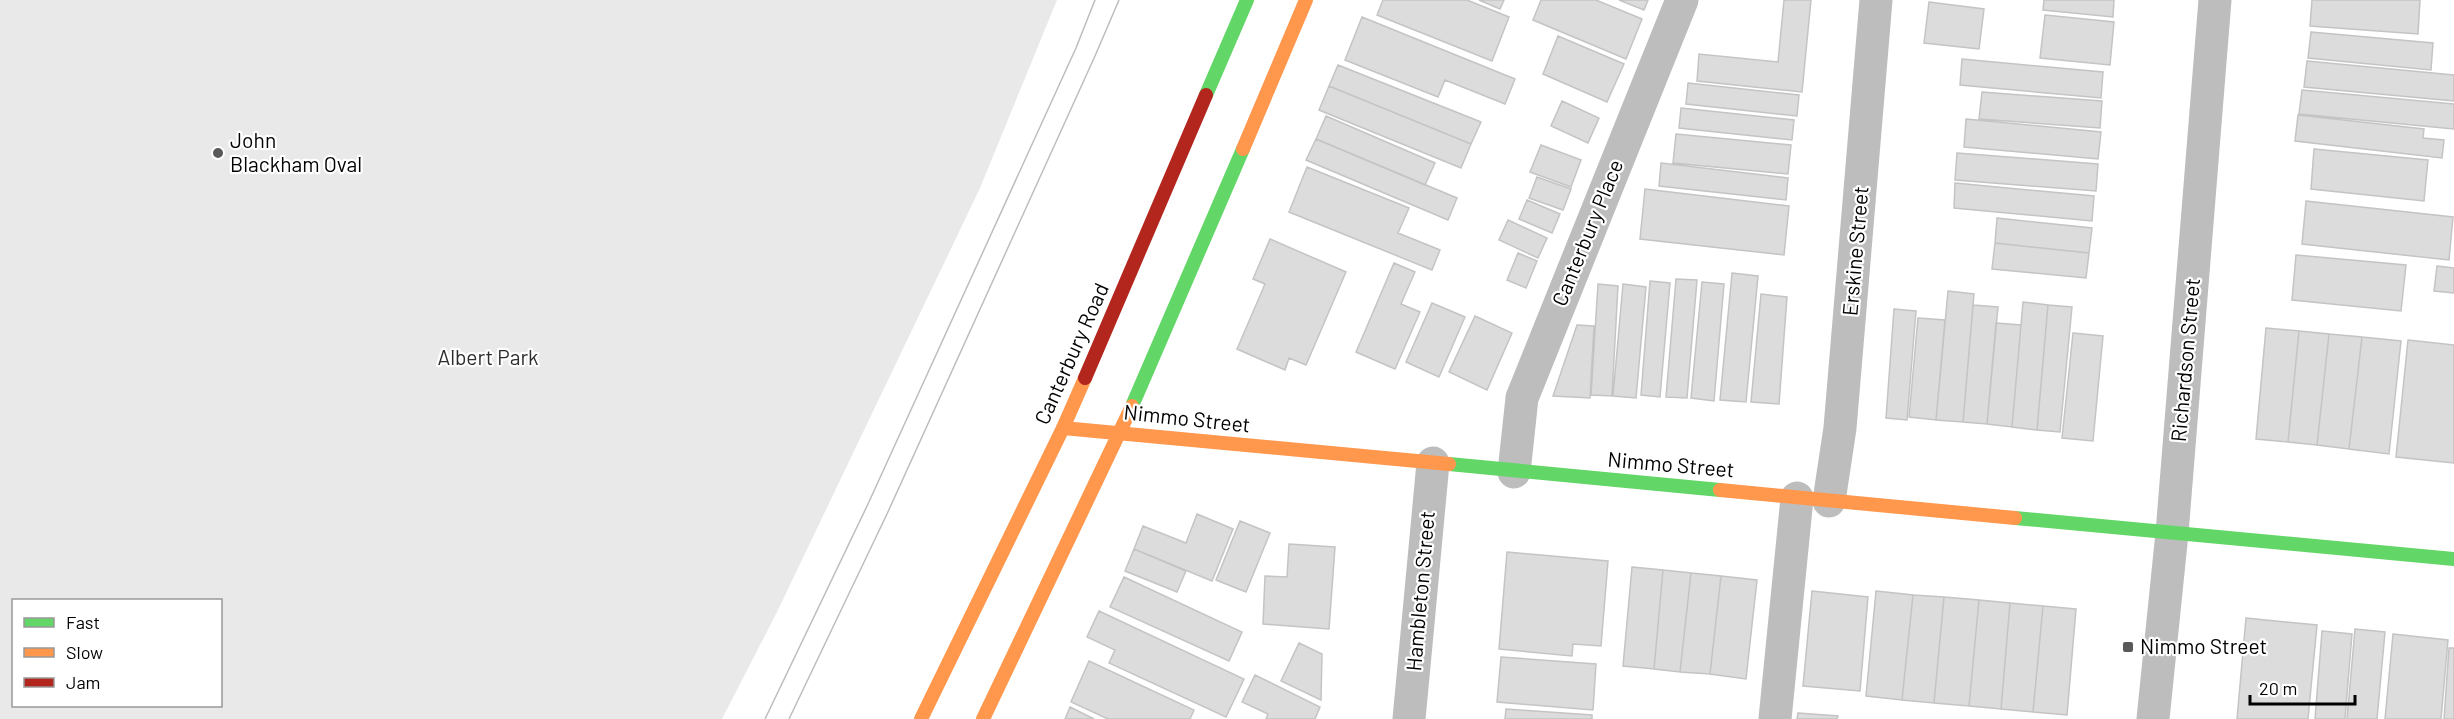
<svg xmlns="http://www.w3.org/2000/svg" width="2454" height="719" viewBox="0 0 2454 719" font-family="Barlow,sans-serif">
  <rect width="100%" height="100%" fill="#fff"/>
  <path fill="#e9e9e9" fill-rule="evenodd" d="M 0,0 L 1057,0 L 980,188 L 777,612 L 722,719 L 0,719 ZM 14,600 L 220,600 L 220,706 L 14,706 Z"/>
  <path fill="#dcdcdc" stroke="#c4c4c4" stroke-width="1.5" d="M 1383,0 L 1467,0 L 1509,17 L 1492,61 L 1377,15 Z
    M 1479,0 L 1504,0 L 1500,9 Z
    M 1541,0 L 1596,0 L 1642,19 L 1626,59 L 1533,20 Z
    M 1619,0 L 1648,0 L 1644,10 Z
    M 1784,0 L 1811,0 L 1802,92 L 1697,81 L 1699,54 L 1778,62 Z
    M 2044,0 L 2114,0 L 2113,17 L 2043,10 Z
    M 2312,0 L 2420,0 L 2418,34 L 2310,26 Z
    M 1929,2 L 1984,9 L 1979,49 L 1924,43 Z
    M 2045,15 L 2114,22 L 2110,65 L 2040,58 Z
    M 1362,17 L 1515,79 L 1505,104 L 1445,80 L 1438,97 L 1345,60 Z
    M 2311,32 L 2433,43 L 2431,70 L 2308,58 Z
    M 1558,36 L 1624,64 L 1607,102 L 1543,74 Z
    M 1962,59 L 2103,72 L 2101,98 L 1960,85 Z
    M 2307,61 L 2454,75 L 2454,101 L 2304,87 Z
    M 1338,65 L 1481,122 L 1471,144 L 1329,86 Z
    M 1688,83 L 1799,95 L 1797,116 L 1686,104 Z
    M 1329,86 L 1471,144 L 1461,168 L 1319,110 Z
    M 2302,90 L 2454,104 L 2454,129 L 2299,114 Z
    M 1982,92 L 2102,101 L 2100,128 L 1979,119 Z
    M 1562,101 L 1599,118 L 1588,143 L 1551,126 Z
    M 1681,108 L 1794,120 L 1792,140 L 1679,128 Z
    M 2298,115 L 2424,129 L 2423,138 L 2444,140 L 2442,158 L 2295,141 Z
    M 1326,116 L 1435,163 L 1425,185 L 1316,139 Z
    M 1966,119 L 2101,132 L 2098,159 L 1964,147 Z
    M 1676,134 L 1791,145 L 1788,174 L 1673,163 Z
    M 1316,139 L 1457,198 L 1448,220 L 1306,160 Z
    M 1541,145 L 1581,160 L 1571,187 L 1530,172 Z
    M 2314,149 L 2428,160 L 2424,201 L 2311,189 Z
    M 1957,153 L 2098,164 L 2096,191 L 1955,180 Z
    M 1661,163 L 1788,178 L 1786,200 L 1659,186 Z
    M 1307,167 L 1409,208 L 1398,233 L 1440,250 L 1432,270 L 1289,212 Z
    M 1537,177 L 1571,189 L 1563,210 L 1529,198 Z
    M 1955,183 L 2094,196 L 2092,221 L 1954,208 Z
    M 1645,189 L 1789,206 L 1784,255 L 1640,239 Z
    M 1527,200 L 1560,214 L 1552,233 L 1519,219 Z
    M 2306,201 L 2453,217 L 2449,260 L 2302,244 Z
    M 1997,218 L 2092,228 L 2089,253 L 1995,243 Z
    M 1508,220 L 1547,238 L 1538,258 L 1499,240 Z
    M 1270,239 L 1346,272 L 1306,365 L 1289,358 L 1285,370 L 1237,349 L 1265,284 L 1253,279 Z
    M 1995,243 L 2089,253 L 2086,278 L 1992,269 Z
    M 1518,253 L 1537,261 L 1526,288 L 1507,280 Z
    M 2296,255 L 2406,265 L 2401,311 L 2292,300 Z
    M 1394,263 L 1415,272 L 1401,304 L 1420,312 L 1395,369 L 1356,352 Z
    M 2437,266 L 2454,268 L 2454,293 L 2434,291 Z
    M 1732,273 L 1758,276 L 1746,402 L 1720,400 Z
    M 1676,279 L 1697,280 L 1687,398 L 1666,397 Z
    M 1650,281 L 1670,283 L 1660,397 L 1641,395 Z
    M 1702,282 L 1724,284 L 1714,401 L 1691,398 Z
    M 1598,284 L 1618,286 L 1612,396 L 1591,395 Z
    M 1623,284 L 1646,287 L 1636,398 L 1613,396 Z
    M 1948,291 L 1974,294 L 1963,422 L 1936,420 Z
    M 1761,294 L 1787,297 L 1779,404 L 1751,402 Z
    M 2023,302 L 2048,305 L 2037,430 L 2012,427 Z
    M 1432,303 L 1465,317 L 1439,377 L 1406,362 Z
    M 1973,305 L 1998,307 L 1987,424 L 1963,422 Z
    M 2048,305 L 2072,307 L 2060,432 L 2037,430 Z
    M 1894,309 L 1916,311 L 1907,420 L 1886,418 Z
    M 1475,316 L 1512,333 L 1487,390 L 1449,372 Z
    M 1918,318 L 1945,320 L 1936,420 L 1909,417 Z
    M 1996,323 L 2021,325 L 2012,427 L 1987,424 Z
    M 1577,325 L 1594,326 L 1590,398 L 1553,396 Z
    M 2266,328 L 2299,331 L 2288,442 L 2256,439 Z
    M 2299,331 L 2329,334 L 2317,445 L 2288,442 Z
    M 2073,333 L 2103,336 L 2093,441 L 2062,438 Z
    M 2329,334 L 2362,337 L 2349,449 L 2317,445 Z
    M 2362,337 L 2401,341 L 2389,454 L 2349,449 Z
    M 2408,340 L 2454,345 L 2454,463 L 2396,457 Z
    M 1197,514 L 1233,529 L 1212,581 L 1134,549 L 1143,526 L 1186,543 Z
    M 1240,521 L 1270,533 L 1246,592 L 1216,580 Z
    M 1289,544 L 1335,547 L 1329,629 L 1263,624 L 1265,576 L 1287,577 Z
    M 1134,549 L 1186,571 L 1177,592 L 1125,571 Z
    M 1507,552 L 1608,561 L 1601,646 L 1573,644 L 1572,656 L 1499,649 Z
    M 1632,567 L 1663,570 L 1654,669 L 1623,666 Z
    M 1663,570 L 1691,573 L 1680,672 L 1654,669 Z
    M 1691,573 L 1721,576 L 1710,674 L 1680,672 Z
    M 1721,576 L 1757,580 L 1746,679 L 1710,674 Z
    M 1124,577 L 1242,632 L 1229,661 L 1110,607 Z
    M 1812,591 L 1868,597 L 1860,691 L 1803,686 Z
    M 1876,591 L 1913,595 L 1902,700 L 1866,696 Z
    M 1913,595 L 1944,597 L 1934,703 L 1902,700 Z
    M 1944,597 L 1979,600 L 1969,706 L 1934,703 Z
    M 1979,600 L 2010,603 L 2001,709 L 1969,706 Z
    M 2010,603 L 2043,606 L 2033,712 L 2001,709 Z
    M 2043,606 L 2076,609 L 2067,715 L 2033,712 Z
    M 1099,611 L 1244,679 L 1226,717 L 1109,663 L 1115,650 L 1087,637 Z
    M 2246,618 L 2317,625 L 2308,719 L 2237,719 Z
    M 2355,629 L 2385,632 L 2377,719 L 2347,719 Z
    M 2322,631 L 2352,634 L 2345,719 L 2315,719 Z
    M 2393,634 L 2448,640 L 2441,719 L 2385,719 Z
    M 1299,643 L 1322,654 L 1321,700 L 1281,681 Z
    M 2449,648 L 2454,648 L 2454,719 L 2444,719 Z
    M 1501,657 L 1596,664 L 1593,710 L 1497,702 Z
    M 1089,661 L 1194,710 L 1190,719 L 1108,719 L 1071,702 Z
    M 1255,675 L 1320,707 L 1315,719 L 1266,719 L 1268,714 L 1242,702 Z
    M 1070,707 L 1094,719 L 1065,719 Z
    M 1506,709 L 1592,715 L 1592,719 L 1505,719 Z
    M 1798,713 L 1838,716 L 1837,719 L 1797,719 Z"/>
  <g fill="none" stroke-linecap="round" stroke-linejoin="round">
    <path stroke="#bdbdbd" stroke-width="33" d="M 1514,472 L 1522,398 L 1682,0
      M 1829,501 L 1840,428 L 1876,0
      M 1409,719 L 1433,463
      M 1775,719 L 1797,498
      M 2153,719 L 2172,533 L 2215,0"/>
    <path stroke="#63d668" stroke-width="14" d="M 1206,95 L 1247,0
      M 1132,406 L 1243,149
      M 1449,464 L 1720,490
      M 2015,518 L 2454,559"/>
    <path stroke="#ff974d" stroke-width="14" d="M 1243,149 L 1306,0
      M 1063,428 L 1449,464
      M 1720,490 L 2015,518
      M 921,719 L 1063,428 L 1085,378
      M 983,719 L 1132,406"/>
    <path stroke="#b3261e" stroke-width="14" d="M 1085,378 L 1206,95"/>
    <path stroke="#bdbdbd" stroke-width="1.5" d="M 765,719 L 868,504 L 1076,48 L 1095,0
      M 789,719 L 887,514 L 1095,56 L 1119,0"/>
  </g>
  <g fill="#595959" stroke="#fff" stroke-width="2">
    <circle cx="218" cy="153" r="6"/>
    <rect x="2122" y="641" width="12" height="12" rx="3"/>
  </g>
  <g text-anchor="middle" stroke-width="4.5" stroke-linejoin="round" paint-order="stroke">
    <g font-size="21" fill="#000" stroke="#fff" text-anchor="start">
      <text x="230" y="148">John<tspan x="230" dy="24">Blackham Oval</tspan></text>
      <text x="2140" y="654">Nimmo Street</text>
    </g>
    <g font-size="21" fill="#000" stroke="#fff">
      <text transform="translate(1588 233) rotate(-68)" y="7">Canterbury Place</text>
      <text transform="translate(1856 251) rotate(-85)" y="7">Erskine Street</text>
      <text transform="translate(1072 354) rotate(-66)" y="7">Canterbury Road</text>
      <text transform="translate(2186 360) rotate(-85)" y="7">Richardson Street</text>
      <text transform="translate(1187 419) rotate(6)" y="7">Nimmo Street</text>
      <text transform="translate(1671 465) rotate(5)" y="7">Nimmo Street</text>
      <text transform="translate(1421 591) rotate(-85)" y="7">Hambleton Street</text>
    </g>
    <g font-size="21" fill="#2e2e2e" stroke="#fff">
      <text x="488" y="365">Albert Park</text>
    </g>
  </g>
  <rect x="12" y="599" width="210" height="108" fill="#ffffff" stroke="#999999" stroke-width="1.5"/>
  <rect x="24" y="618" width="30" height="9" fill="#63d668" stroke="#999999" stroke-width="1.5"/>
  <text x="66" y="629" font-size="18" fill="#000000">Fast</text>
  <rect x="24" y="648" width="30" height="9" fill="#ff974d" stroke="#999999" stroke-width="1.5"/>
  <text x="66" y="659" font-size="18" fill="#000000">Slow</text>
  <rect x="24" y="678" width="30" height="9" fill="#b3261e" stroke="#999999" stroke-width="1.5"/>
  <text x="66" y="689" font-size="18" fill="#000000">Jam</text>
  <path d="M2250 695v9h105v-9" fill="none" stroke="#000000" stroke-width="3"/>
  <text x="2259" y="695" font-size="18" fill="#000000" stroke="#ffffff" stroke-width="4.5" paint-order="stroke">20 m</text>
</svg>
